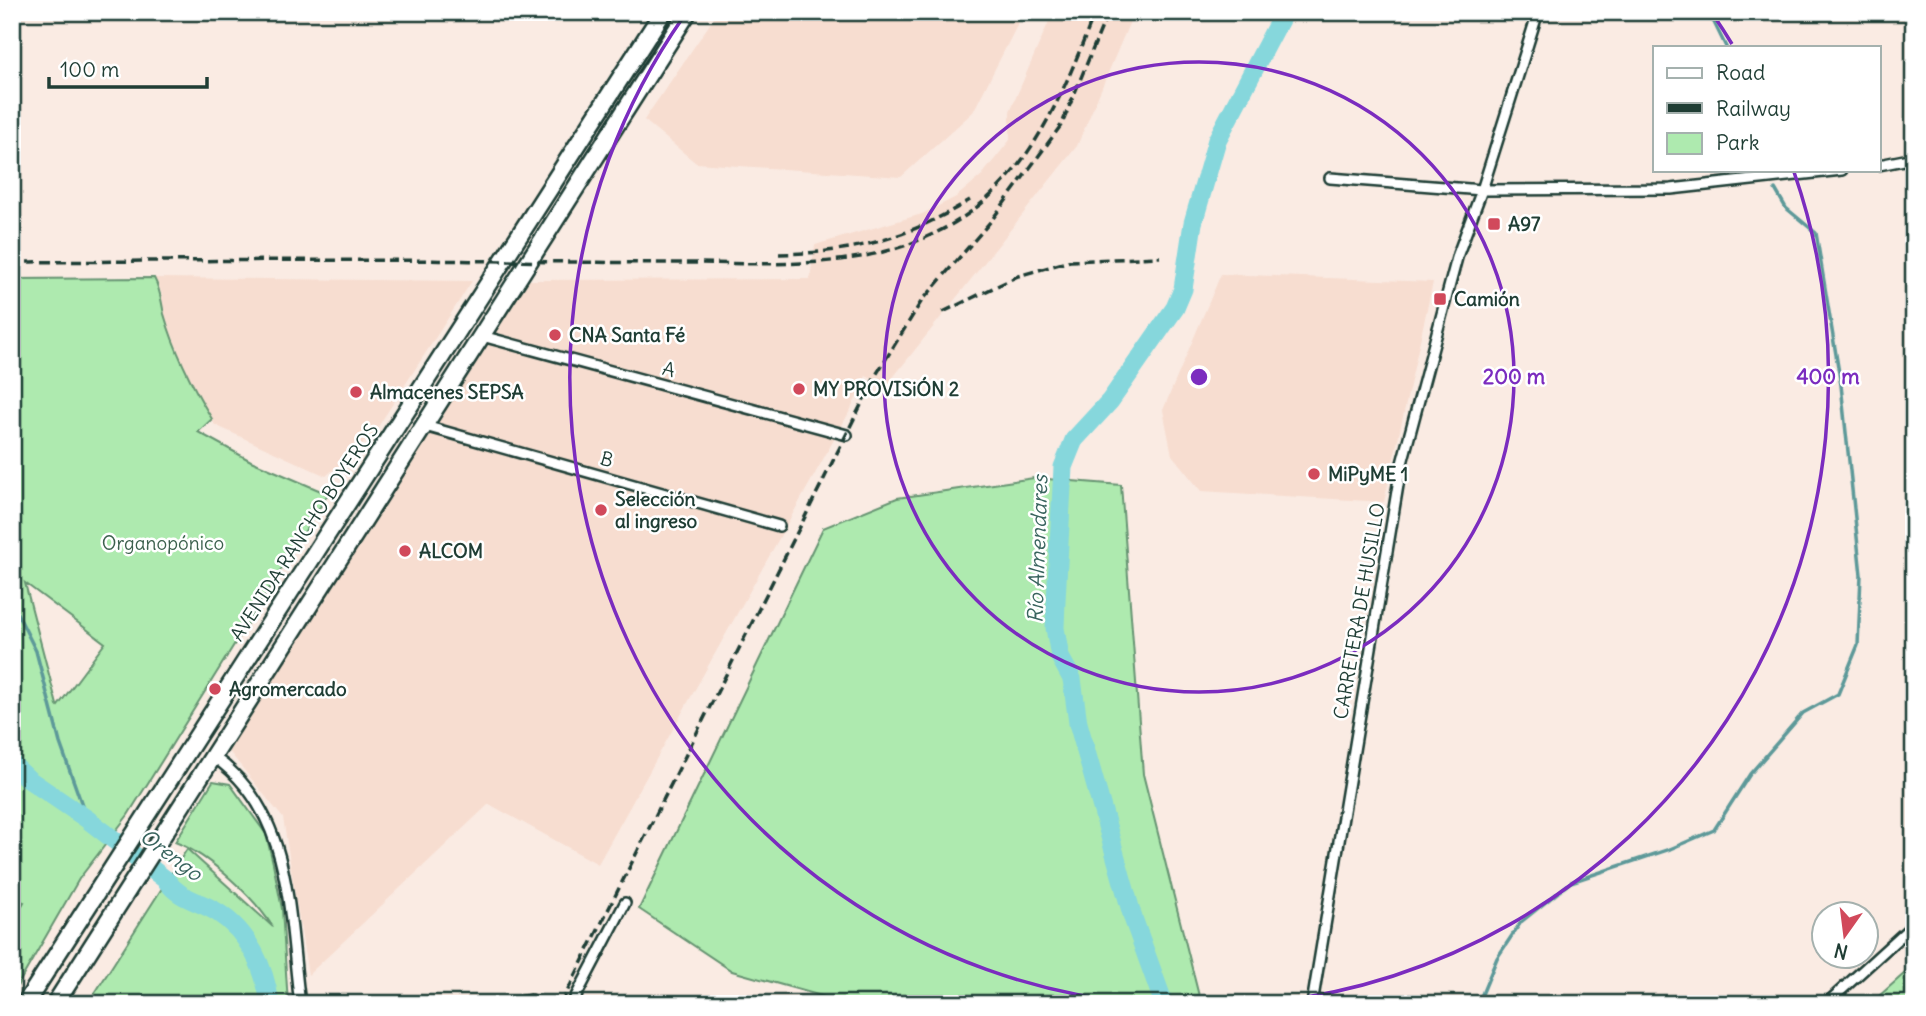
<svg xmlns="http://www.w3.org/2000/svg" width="1926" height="1016" viewBox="0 0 1926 1016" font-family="Delius,sans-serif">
  <rect width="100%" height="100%" fill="#faebe3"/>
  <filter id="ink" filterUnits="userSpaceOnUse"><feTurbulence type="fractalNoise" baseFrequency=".0143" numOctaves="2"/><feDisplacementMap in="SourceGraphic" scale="14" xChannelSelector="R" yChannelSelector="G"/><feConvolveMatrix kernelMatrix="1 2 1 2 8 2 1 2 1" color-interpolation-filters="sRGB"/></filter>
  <g filter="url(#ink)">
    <path fill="#f7ddd0" d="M 718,12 L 1024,12 L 973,112 L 901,177 L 696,163 L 644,120 Z
      M 1053,12 L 1134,12 L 1077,146 L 887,385 L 866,376 L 851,409 L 598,864 L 489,804 L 308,975 L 283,818 L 227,749 L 524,280 L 810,279 L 815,245 L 922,214 L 956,197 L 982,175 L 1010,140 L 1010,111 Z
      M 1221,274 L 1433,282 L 1384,502 L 1201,491 L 1172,455 L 1163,410 Z
      M 154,278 L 472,281 L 372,436 L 326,476 L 215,425 L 189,382 L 164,313 L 161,292 Z"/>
    <path fill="#aeeaaf" stroke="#669472" stroke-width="2" fill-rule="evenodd" d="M 154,278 C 161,291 161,301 164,314 C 175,352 192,386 212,419 L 198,432 L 251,461 L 328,494 L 128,815 L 79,879 L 12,995 L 12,922 L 24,902 L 12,898 L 12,279 ZM 25,583 L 105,643 L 58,706 L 57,705 Z
      M 1034,478 L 1121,485 L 1143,774 L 1201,1004 L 850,1004 L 732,971 L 639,909 L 823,528 L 897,498 Z
      M 213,781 L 230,784 L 266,834 L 273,863 L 282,909 L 288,1004 L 88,1004 L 187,849 L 273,927 C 253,896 209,855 175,842 Z
      M 1914,965 L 1914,1004 L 1870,1004 Z"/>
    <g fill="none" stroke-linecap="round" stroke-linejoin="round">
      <path stroke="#5d9999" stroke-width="3.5" d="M 1709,12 L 1726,47
        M 12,603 L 36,651 L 60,743 L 87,819
        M 1478,1004 L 1497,958 L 1521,922 L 1571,882 L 1670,849 L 1714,830 L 1750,774 L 1803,713 L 1838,694 L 1858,645 L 1861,575 L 1841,385 L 1816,233 L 1786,208 L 1775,189"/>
      <path stroke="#86d7dc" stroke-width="19" d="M 12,764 L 28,779 L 87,819 L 166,880 C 180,900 198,900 217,912 C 249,932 265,968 270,1004
        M 1164,1004 L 1133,918 L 1078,723 L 1072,679 L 1060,657 L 1055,628 L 1056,601 L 1063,467 L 1074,440 L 1110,401 L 1175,308 L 1183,289 L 1193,223 L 1217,140 L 1284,12"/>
      <g stroke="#1f3d34" stroke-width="14">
        <path id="minor" d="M 1879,165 L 1914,158
          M 1330,178 L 1482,190 L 1671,189 L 1842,170
          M 482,336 L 847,435
          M 425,426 L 779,526
          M 214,757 C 294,813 288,916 300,1004
          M 511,1004 L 530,1000 L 539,1004
          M 572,1004 L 625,903
          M 1312,1004 L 1401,467 L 1458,254 L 1482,190 L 1538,12
          M 1826,1004 L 1914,924"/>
      </g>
      <g stroke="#1f3d34" stroke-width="21">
        <path id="trunk" d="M 25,1004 L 663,12
          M 55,1004 L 688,12"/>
      </g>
      <use href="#minor" stroke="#fff" stroke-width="9"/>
      <use href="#trunk" stroke="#fff" stroke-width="16"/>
      <path stroke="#1f3d34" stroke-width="3.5" stroke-dasharray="10 5" stroke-linecap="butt" d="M 779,254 C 854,253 906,239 970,200
        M 12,262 C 176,261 340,259 504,261 C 569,262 633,263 698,263 C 784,264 869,270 947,227 C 1029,182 1063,94 1095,12
        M 943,312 L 1018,276 L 1070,261 L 1160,257
        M 561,1004 L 876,375 L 921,302 L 991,221 L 1062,124 L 1108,12"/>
    </g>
  </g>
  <g fill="none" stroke="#7b2cbf" stroke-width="3.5">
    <circle cx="1199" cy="377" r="315"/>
    <path d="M1144 1004A629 629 0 0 1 684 16M1714 16A629 629 0 0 1 1732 44M1794 172A629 629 0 0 1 1254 1004"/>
  </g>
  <g fill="#d1495b" stroke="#fff" stroke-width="2.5">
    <rect x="1487" y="217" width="14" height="14" rx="3.5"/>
    <rect x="1433" y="292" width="14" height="14" rx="3.5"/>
    <circle cx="555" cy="335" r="7"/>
    <circle cx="799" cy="389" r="7"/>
    <circle cx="356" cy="392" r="7"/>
    <circle cx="1314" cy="474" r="7"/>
    <circle cx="601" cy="510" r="7"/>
    <circle cx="405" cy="551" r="7"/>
    <circle cx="215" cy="689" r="7"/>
  </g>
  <g text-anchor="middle" stroke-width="5" stroke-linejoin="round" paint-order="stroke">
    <g font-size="19" font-weight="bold" fill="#1f3d34" stroke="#fff" text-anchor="start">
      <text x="1508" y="231">A97</text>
      <text x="1454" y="306">Camión</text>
      <text x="569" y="342">CNA Santa Fé</text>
      <text x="813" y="396">MY PROVISiÓN 2</text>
      <text x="370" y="399">Almacenes SEPSA</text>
      <text x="1328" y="481">MiPyME 1</text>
      <text x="615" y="506">Selección<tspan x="615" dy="22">al ingreso</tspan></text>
      <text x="419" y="558">ALCOM</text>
      <text x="229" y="696">Agromercado</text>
    </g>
    <g font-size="19" fill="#1f3d34" stroke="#fff">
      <text transform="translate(669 369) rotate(15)" y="7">A</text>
      <text transform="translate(607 459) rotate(16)" y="7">B</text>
      <text transform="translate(304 532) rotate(-57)" y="7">AVENIDA RANCHO BOYEROS</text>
      <text transform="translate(1359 611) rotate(-80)" y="7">CARRETERA DE HUSILLO</text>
    </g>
    <g font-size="19" fill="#3c604d" stroke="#fff">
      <text x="163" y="550">Organopónico</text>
    </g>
    <g font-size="21" font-style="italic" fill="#39645e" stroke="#fff">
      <text transform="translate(1038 549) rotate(-88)" y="7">Río Almendares</text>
      <text transform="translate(171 855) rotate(37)" y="7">Orengo</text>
    </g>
  </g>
  <circle cx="1199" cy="377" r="10" fill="#7b2cbf" stroke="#fff" stroke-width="3.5"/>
  <g font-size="21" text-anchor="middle" font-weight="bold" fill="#7b2cbf" stroke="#fff" stroke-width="5" stroke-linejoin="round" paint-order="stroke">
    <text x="1514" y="384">200 m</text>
    <text x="1828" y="384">400 m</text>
  </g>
  <rect width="1926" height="1016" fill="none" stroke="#fff" stroke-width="42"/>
  <rect x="21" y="21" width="1884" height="974" fill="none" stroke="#1f3d34" stroke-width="2.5" filter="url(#ink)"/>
  <rect x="1653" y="46" width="228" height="126" fill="#ffffff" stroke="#a5b1ae" stroke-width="2"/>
  <rect x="1667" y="68" width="35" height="10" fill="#ffffff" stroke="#a5b1ae" stroke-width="2"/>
  <text x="1716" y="80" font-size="21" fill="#1f3d34">Road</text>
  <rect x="1667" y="103" width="35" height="10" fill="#1f3d34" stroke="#a5b1ae" stroke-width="2"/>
  <text x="1716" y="116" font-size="21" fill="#1f3d34">Railway</text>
  <rect x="1667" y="133" width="35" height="21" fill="#aeeaaf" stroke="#a5b1ae" stroke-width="2"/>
  <text x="1716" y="150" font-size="21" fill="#1f3d34">Park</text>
  <g transform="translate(1845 935) rotate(194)"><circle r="33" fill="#ffffff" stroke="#a5b1ae" stroke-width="2"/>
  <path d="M0-5L12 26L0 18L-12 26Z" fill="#d1495b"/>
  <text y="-10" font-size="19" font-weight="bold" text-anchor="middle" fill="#1f3d34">N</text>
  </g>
  <path d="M49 77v10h158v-10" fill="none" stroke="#1f3d34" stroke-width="3.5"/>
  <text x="60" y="77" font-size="21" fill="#1f3d34" stroke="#ffffff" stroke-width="5" paint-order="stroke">100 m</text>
</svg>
